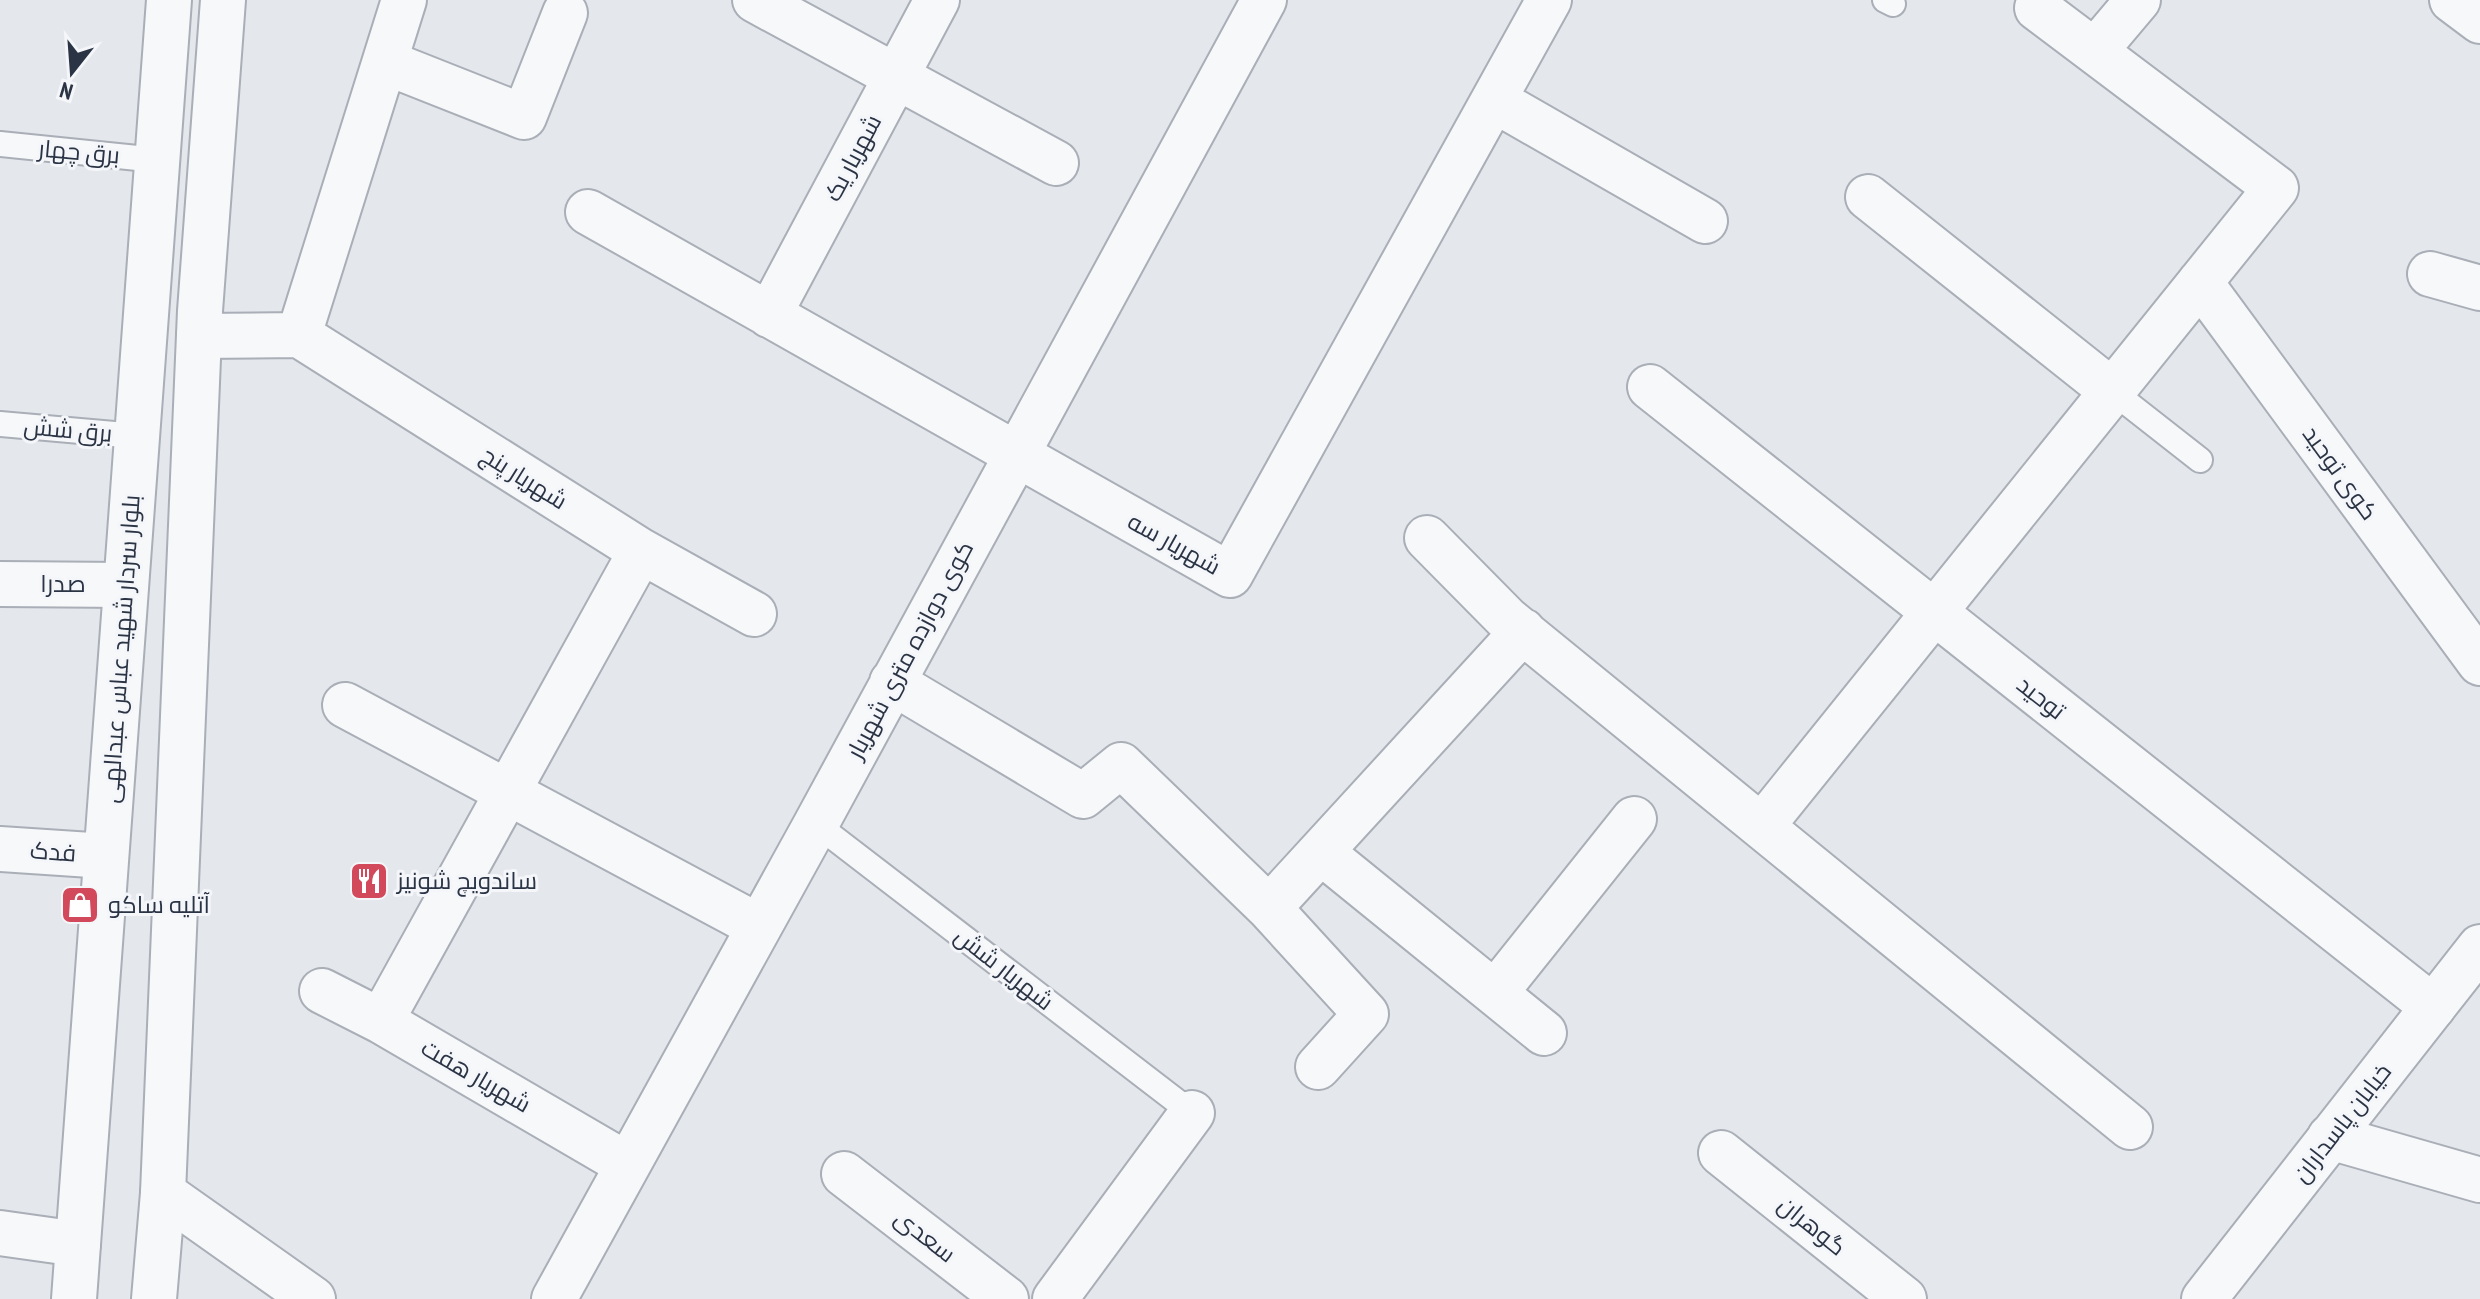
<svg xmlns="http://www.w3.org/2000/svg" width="2480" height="1299" viewBox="0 0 2480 1299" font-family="'PT Sans Narrow',Cairo,sans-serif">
  <rect width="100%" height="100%" fill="#e4e7ec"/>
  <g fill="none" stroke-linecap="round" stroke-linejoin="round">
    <g stroke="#a9aeb7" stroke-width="28">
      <path id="service" d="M 1885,0 L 1893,4
        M 0,144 L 157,160
        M 2112,391 L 2200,460
        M 0,424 L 137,436
        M 816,824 L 1192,1113"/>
    </g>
    <g stroke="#a9aeb7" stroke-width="48">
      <path id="minor" d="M 755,0 L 1056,163
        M 2095,51 L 2138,0
        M 385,62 L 524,117 L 565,13
        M 1494,100 L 1705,221
        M 1868,197 L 2112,391
        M 588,212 L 1230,575 L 1549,0
        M 2430,274 L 2480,288
        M 2200,282 L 2480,663
        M 769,315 L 937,0
        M 299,335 L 641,551 L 754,614
        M 199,336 L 299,335 L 404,0
        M 1650,387 L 2433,1007
        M 1427,538 L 1507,619 L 2130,1127
        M 0,584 L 126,585
        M 892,682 L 1083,796 L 1121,765 L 1269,908 L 1366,1014 L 1318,1067
        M 345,705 L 758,926
        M 1762,826 L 2276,188 L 2037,8
        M 0,849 L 106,856
        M 1321,852 L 1544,1033
        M 1269,908 L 1523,631
        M 322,991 L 381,1021 L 628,1165
        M 1495,993 L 1634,819
        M 381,1021 L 641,551
        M 2330,1137 L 2480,1180
        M 1721,1153 L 1904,1299
        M 844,1174 L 1006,1299
        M 163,1193 L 313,1299
        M 0,1233 L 78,1244
        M 554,1299 L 816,824 L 1264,0
        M 1055,1299 L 1192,1113"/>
    </g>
    <g stroke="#a9aeb7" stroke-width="48">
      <path id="tertiary" d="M 2452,0 L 2480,21
        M 74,1299 L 169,0
        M 154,1299 L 163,1193 L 200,311 L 223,0
        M 2204,1299 L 2480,947"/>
    </g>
    <use href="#service" stroke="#f7f8fa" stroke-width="24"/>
    <use href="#minor" stroke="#f7f8fa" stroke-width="44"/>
    <use href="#tertiary" stroke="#f7f8fa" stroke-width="44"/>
  </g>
  <defs>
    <g id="restaurant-square" transform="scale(2)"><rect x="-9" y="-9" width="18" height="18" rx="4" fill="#d1495b" stroke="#f4f6f9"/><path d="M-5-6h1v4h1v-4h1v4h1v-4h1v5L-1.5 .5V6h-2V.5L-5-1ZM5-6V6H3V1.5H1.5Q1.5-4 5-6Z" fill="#fff"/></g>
    <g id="shop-square" transform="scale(2)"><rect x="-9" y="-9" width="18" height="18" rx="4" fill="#d1495b" stroke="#f4f6f9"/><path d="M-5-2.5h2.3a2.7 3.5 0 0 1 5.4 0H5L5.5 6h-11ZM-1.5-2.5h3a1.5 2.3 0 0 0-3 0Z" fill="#fff"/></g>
  </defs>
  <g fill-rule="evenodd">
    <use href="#restaurant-square" x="369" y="881"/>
    <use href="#shop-square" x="80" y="905"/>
  </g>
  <g text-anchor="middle" stroke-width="6" stroke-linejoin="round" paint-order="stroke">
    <g font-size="24" fill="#2b3445" stroke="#f4f6f9">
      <text transform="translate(79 152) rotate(5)" y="8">برق چهار</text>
      <text transform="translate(853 158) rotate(-62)" y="8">شهریار یک</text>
      <text transform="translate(68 430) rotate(5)" y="8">برق شش</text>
      <text transform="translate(2340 473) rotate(54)" y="8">کوی توحید</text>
      <text transform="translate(524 478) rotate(32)" y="8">شهریار پنج</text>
      <text transform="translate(1174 544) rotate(29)" y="8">شهریار سه</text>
      <text x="63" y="592">صدرا</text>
      <text transform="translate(121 649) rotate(-86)" y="8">بلوار سردار شهید عباس عبدالهی</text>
      <text transform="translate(910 650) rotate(-62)" y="8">کوی دوازده متری شهریار</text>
      <text transform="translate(2041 698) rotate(38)" y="8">توحید</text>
      <text transform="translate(53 852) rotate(4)" y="8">فدک</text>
      <text transform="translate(1004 969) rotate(38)" y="8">شهریار شش</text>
      <text transform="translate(476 1076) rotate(30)" y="8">شهریار هفت</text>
      <text transform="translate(2342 1123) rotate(-52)" y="8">خیابان پاسداران</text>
      <text transform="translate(1812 1226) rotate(39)" y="8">گوهران</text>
      <text transform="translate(925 1236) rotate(38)" y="8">سعدی</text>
    </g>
    <g font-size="24" fill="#2b3445" stroke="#f4f6f9" text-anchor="start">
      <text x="397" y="889">ساندویچ شونیز</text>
      <text x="108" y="913">آتلیه ساکو</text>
    </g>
  </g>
  <g transform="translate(72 72) rotate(197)" stroke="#f4f6f9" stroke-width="6" paint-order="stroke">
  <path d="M0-6L14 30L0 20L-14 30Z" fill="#2b3445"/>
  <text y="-12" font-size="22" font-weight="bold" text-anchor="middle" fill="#2b3445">N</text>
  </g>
</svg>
